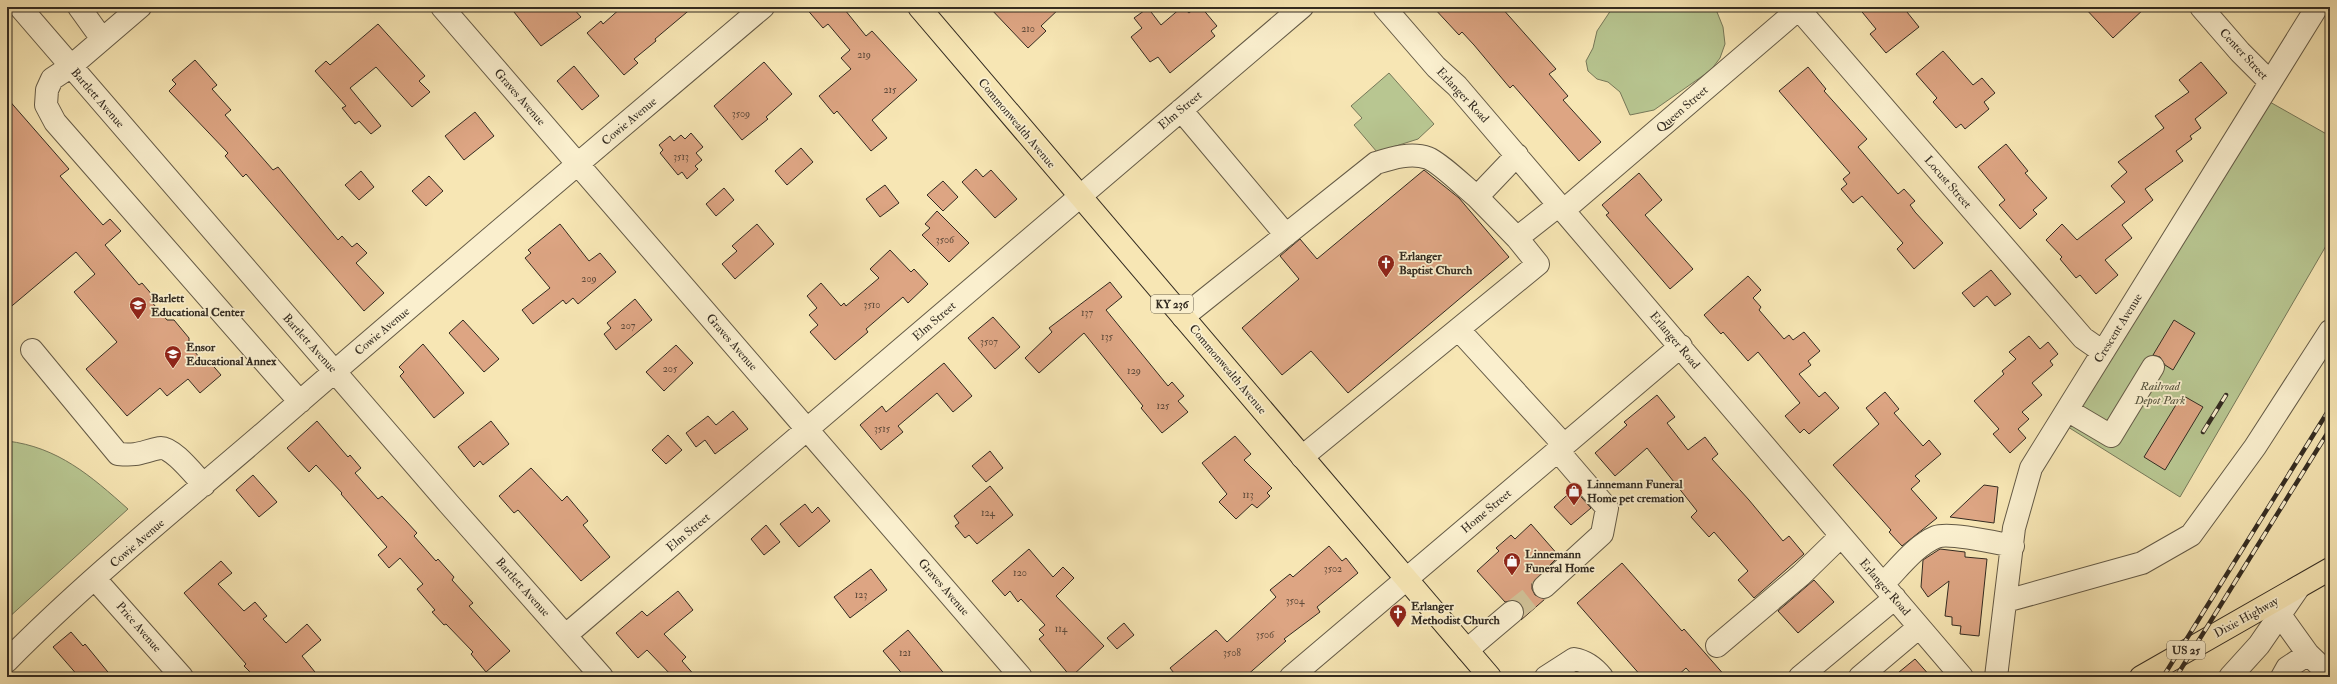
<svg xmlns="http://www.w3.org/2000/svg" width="2337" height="684" viewBox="0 0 2337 684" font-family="'IM FELL Double Pica',serif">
  <rect width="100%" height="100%" fill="#f7e6b4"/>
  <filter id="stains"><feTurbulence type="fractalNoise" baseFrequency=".005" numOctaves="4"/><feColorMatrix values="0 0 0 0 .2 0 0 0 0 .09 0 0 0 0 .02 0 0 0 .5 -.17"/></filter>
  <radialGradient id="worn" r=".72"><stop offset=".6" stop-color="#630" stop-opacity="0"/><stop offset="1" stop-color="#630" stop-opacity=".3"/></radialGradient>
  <path fill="#b8c691" stroke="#767859" d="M 1613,7 L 1715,7 L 1723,27 L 1725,44 L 1720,58 L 1711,70 L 1654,110 L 1630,115 L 1620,92 L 1608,82 L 1597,79 L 1588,71 L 1586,61 L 1593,48 L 1597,31 Z
    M 1389,73 L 1434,124 L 1418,139 L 1377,152 L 1354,125 L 1362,118 L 1351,106 Z
    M 2261,97 L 2330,136 L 2330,239 L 2180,497 L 2060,422 Z
    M 7,441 C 58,447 91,476 128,509 L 7,619 Z"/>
  <path fill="#dda583" stroke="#332b21" d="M 510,7 L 572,7 L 581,17 L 541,46 Z
    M 622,7 L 693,7 L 655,39 L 656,41 L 634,59 L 638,63 L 624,75 L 587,33 L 601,21 L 603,24 Z
    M 805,7 L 849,7 L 845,10 L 866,36 L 872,31 L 917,80 L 872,120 L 887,138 L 871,151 L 837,111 L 834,114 L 819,96 L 851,69 L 841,58 L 850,50 L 828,24 L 823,28 Z
    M 989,7 L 1061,7 L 1041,26 L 1046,31 L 1028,48 Z
    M 1182,7 L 1189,13 L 1196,7 L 1201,7 L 1217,26 L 1211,31 L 1215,36 L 1170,73 L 1158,57 L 1150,62 L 1131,37 L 1142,28 L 1134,18 L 1148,8 L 1161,25 Z
    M 1433,7 L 1501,7 L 1556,69 L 1549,74 L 1568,96 L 1563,100 L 1601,142 L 1579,161 L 1513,85 L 1510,88 L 1474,45 L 1462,32 L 1459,35 Z
    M 1858,7 L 1903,7 L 1919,27 L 1886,53 L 1870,34 L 1876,29 Z
    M 2084,7 L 2146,7 L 2113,38 Z
    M 378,24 L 425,76 L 419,81 L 430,92 L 412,107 L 376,67 L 350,88 L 381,126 L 371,134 L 359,121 L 355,124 L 342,108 L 346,106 L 315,71 L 326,61 L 330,65 Z
    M 1943,51 L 1973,85 L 1982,78 L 1995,93 L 1984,102 L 1989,109 L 1965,129 L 1961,124 L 1956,128 L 1933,102 L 1937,98 L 1916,74 Z
    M 195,60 L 217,85 L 212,89 L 231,110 L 225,115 L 273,170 L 278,167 L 338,240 L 342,236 L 352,247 L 357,243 L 367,253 L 356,263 L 384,293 L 364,311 L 246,174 L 243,177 L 225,156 L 228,153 L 169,91 L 176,84 L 172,80 Z
    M 764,62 L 792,94 L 766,117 L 768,119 L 742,140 L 714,106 Z
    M 2201,62 L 2227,93 L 2195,119 L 2201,128 L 2190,136 L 2192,139 L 2176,151 L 2183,161 L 2145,189 L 2153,200 L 2122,225 L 2132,238 L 2105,260 L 2118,275 L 2096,294 L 2080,275 L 2076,278 L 2060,259 L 2062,257 L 2046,240 L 2062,224 L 2077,240 L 2125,202 L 2111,186 L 2127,172 L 2118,162 L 2164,128 L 2155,116 L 2189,92 L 2179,80 Z
    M 574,66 L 599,96 L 582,110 L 557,81 Z
    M 1808,67 L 1826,89 L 1824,91 L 1867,139 L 1858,147 L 1898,194 L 1904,189 L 1915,201 L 1910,205 L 1915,212 L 1943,243 L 1914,269 L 1897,249 L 1903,243 L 1862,196 L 1853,203 L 1841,189 L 1847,184 L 1843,179 L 1850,173 L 1779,91 Z
    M 7,98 L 69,169 L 60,176 L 103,225 L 110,219 L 121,231 L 105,245 L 139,285 L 142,283 L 154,297 L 150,300 L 167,320 L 174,320 L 189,338 L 189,345 L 205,364 L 209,361 L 221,375 L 200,393 L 188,379 L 167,396 L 160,388 L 127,416 L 86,369 L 117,342 L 74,292 L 95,274 L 76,252 L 7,310 Z
    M 475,112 L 494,136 L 464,160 L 445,136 Z
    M 691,133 L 703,147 L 696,153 L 702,160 L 695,166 L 698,169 L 687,179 L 682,172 L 678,175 L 660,153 L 663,150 L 659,145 L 670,136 L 674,141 L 681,135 L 685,139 Z
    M 2006,144 L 2028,171 L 2025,173 L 2047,198 L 2033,210 L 2037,214 L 2020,229 L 1999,205 L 2005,200 L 1978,167 Z
    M 801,148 L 813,162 L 787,185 L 775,171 Z
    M 976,169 L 983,177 L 991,170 L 1017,199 L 995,218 L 962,182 Z
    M 1424,170 L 1459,198 L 1509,257 L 1348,393 L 1311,351 L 1282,375 L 1242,328 L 1299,279 L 1280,256 L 1300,239 L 1317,259 Z
    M 361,171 L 374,187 L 359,200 L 345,185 Z
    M 1639,173 L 1662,200 L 1645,215 L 1693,269 L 1670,289 L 1606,215 L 1609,213 L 1602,205 Z
    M 429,176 L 443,191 L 426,206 L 412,191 Z
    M 943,181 L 958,197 L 943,211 L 927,195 Z
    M 885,185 L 899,203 L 880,217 L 866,199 Z
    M 724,188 L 734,200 L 716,216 L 706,204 Z
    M 937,211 L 969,243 L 949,262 L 922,235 L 930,228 L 925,224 Z
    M 560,224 L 589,261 L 600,253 L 616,272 L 578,304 L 573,298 L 566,304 L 563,300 L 533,324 L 522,310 L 550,288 L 525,258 L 531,253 L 528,250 Z
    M 757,224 L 774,244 L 735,279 L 722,264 L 737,251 L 732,246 Z
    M 890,250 L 911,272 L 914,269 L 928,284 L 908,303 L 903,297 L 866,329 L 868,332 L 835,360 L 810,332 L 818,325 L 809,315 L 817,308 L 807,296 L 821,283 L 841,306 L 844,303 L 846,306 L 879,278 L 870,269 Z
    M 1991,270 L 2011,294 L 1995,306 L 1987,296 L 1974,307 L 1962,293 Z
    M 1748,276 L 1761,290 L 1753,298 L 1761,307 L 1759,310 L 1784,339 L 1789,335 L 1793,340 L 1804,332 L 1820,351 L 1808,361 L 1811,365 L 1799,374 L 1819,397 L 1825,392 L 1839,408 L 1809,434 L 1804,429 L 1800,433 L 1785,416 L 1800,403 L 1758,352 L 1748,361 L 1723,332 L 1721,334 L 1704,315 Z
    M 1110,282 L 1122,297 L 1106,310 L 1168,386 L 1172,382 L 1184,396 L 1178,401 L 1188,412 L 1162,433 L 1141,408 L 1143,406 L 1084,333 L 1039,373 L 1025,358 L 1052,332 L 1049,328 Z
    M 635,299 L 652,320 L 616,350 L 604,334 L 611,328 L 607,323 Z
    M 993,317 L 1020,347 L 995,369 L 968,338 Z
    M 463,320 L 499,359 L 484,372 L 449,333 Z
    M 2174,320 L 2195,333 L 2173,370 L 2165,365 L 2160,357 L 2153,355 Z
    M 2029,336 L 2040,349 L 2048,342 L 2058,354 L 2050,361 L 2053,365 L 2032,383 L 2042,395 L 2022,412 L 2029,419 L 2018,429 L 2026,438 L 2010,453 L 1993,434 L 1999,429 L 1974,401 L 2004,374 L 2002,371 L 2016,359 L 2009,352 Z
    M 423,344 L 464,393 L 434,418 L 400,376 L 404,372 L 399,367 Z
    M 676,345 L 693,363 L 664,391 L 646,372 Z
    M 944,363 L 972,396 L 953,412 L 937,393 L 898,426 L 903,432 L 881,450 L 860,425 L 882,406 L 886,412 Z
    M 1885,392 L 1899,409 L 1894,413 L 1923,446 L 1929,440 L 1941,454 L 1915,476 L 1920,481 L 1911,489 L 1937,518 L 1902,546 L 1889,532 L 1891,530 L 1833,465 L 1879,424 L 1866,408 Z
    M 1657,395 L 1675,417 L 1667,423 L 1688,450 L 1705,437 L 1718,454 L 1712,459 L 1749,500 L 1783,541 L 1789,536 L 1804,554 L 1754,598 L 1738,580 L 1748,571 L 1714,532 L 1709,537 L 1691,517 L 1697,511 L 1647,448 L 1615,476 L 1595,453 L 1627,425 L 1624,422 Z
    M 2182,395 L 2203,407 L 2165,470 L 2144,457 Z
    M 733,411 L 748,429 L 715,454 L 705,440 L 696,447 L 686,433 L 708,416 L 716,425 Z
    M 317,421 L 348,457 L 350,455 L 361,468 L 355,473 L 378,499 L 382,496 L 406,521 L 417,533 L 414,536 L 436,561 L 438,559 L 454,577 L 452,580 L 473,603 L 469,606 L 510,651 L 486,672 L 471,654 L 473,652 L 446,624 L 444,625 L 432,612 L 435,610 L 417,589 L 423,584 L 400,558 L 389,568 L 378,555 L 387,547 L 341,494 L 342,493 L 316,465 L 309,472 L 287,448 Z
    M 491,421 L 509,444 L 483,465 L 480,461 L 474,467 L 458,447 Z
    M 668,435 L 682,450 L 666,464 L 652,450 Z
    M 1235,436 L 1251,454 L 1244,460 L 1272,488 L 1267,493 L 1270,496 L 1257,508 L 1252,504 L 1236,519 L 1219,502 L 1227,494 L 1202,463 Z
    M 990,451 L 1003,468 L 986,482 L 972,466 Z
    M 531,468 L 562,501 L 567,496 L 588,521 L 583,525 L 610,557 L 581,581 L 518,510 L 514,513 L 499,496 Z
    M 253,475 L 277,502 L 259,517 L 236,490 Z
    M 1984,485 L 1998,487 L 1994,523 L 1950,517 Z
    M 990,486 L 1013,515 L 977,544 L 969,535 L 965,538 L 955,526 L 959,523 L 954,516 Z
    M 1574,489 L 1591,508 L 1571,525 L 1554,507 Z
    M 805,504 L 812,513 L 818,507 L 830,521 L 799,547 L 780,524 Z
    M 1531,524 L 1559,556 L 1532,583 L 1532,589 L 1535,595 L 1545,599 L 1521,620 L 1524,610 L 1521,604 L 1516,600 L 1505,602 L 1477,571 L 1499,551 L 1496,548 L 1511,535 L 1515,539 Z
    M 766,525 L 780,542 L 764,555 L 751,539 Z
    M 1329,546 L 1342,561 L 1346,558 L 1358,573 L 1317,607 L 1320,612 L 1284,639 L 1286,641 L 1245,677 L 1177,677 L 1170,668 L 1216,630 L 1227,642 L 1276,597 L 1270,590 L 1290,574 L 1293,577 Z
    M 1029,549 L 1053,577 L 1063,567 L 1074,578 L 1056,596 L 1104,646 L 1071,677 L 1039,639 L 1044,635 L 1039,630 L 1045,625 L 1021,599 L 1018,602 L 1010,591 L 1005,596 L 992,581 Z
    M 1940,549 L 1965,552 L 1965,557 L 1987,559 L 1979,636 L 1960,634 L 1961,626 L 1952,625 L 1952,617 L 1945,616 L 1949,581 L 1928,597 L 1921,587 L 1923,560 Z
    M 221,561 L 232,573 L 218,584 L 244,611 L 255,602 L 267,616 L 263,619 L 286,643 L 307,624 L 321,640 L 302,656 L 319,677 L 255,677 L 244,666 L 246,664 L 184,593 Z
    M 1622,563 L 1682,631 L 1684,629 L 1726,677 L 1694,677 L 1686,668 L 1676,677 L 1642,677 L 1577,603 Z
    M 871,569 L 887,590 L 850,618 L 834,597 Z
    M 1814,580 L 1834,602 L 1798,633 L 1778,611 Z
    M 678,591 L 693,610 L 664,634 L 686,657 L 682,661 L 696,677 L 673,677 L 647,650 L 638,658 L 616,633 L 642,611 L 647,616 Z
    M 1124,623 L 1134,635 L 1117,649 L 1107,638 Z
    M 908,630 L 947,677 L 905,677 L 883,651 Z
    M 71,632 L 83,646 L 85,644 L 112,677 L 79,677 L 53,647 Z
    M 1915,659 L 1931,677 L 1893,677 Z"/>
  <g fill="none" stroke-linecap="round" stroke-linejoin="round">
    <path stroke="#d0c197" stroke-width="22" stroke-dasharray="22 11" stroke-linecap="butt" d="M 1512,612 L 1544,587"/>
    <g stroke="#645a46" stroke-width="24">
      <path id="minor" d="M 20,7 L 449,504 L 602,677
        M 79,7 L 102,39
        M 140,7 L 70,67 L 52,79 L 47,90 L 46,105 L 55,122 L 300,402
        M 442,7 L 1021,677
        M 1384,7 L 1436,67 L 1457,86 L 1962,677
        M 1797,7 L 2083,338 L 2103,352
        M 2201,7 L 2240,52 L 2270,82
        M 1181,110 L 1286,235
        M 1517,155 L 1477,197 L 1517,238 L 1559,205
        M 1564,210 L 1801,7
        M 1183,317 L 1376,163 C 1392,158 1411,152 1428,158 C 1439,162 1466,188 1477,197
        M 1459,330 L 1564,445
        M 32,350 L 118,454 C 139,456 141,452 160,448 C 172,446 195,476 204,485
        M 2067,410 L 2111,436 L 2153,367
        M 1302,457 L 1538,264 L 1517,238
        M 95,579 L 182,677
        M 1883,584 C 1898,569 1916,545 1936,537 C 1949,532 1997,543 2013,546
        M 1544,587 L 1602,534 L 1607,508 L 1558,451
        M 2006,601 L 2142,563 L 2191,535 L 2255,447 L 2330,331
        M 2280,615 L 2308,654 L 2330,675
        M 566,635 L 1302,7
        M 1717,646 L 1801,575 L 1841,536
        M 1467,650 L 1512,612
        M 7,661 C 88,579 179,506 266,431 C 430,288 597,148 763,7
        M 1291,677 L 1681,346
        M 1546,677 L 1574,659 C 1586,661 1594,667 1602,677
        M 1800,677 L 1895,598
        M 1860,677 L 1919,627
        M 1996,677 L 2014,528 L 2031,468 L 2317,7
        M 2230,677 L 2259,645 L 2299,587
        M 2282,677 L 2287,668 L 2308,654"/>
    </g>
    <g stroke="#332b21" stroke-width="24">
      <path id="major" d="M 919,7 L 1490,677
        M 2141,677 L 2330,569"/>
    </g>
    <use href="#minor" stroke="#faefce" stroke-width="22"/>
    <use href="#major" stroke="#f7e6b4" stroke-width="22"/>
    <g stroke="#332b21" stroke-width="4.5">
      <path id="rail" d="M 2203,432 L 2226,395
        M 2163,677 L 2330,408
        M 2176,677 L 2330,429"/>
    </g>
    <use href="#rail" stroke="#faefce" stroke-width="3" stroke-dasharray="9" stroke-linecap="butt"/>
  </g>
  <defs>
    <g id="church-pin" transform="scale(0.9)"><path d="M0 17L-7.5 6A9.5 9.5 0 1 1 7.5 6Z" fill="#8f2418" stroke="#faefce"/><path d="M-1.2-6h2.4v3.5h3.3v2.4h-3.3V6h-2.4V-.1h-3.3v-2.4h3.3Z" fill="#fff"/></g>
    <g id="school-pin" transform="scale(0.9)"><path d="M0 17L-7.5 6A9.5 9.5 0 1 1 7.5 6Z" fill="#8f2418" stroke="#faefce"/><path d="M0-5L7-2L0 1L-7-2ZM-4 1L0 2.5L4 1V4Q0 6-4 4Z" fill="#fff"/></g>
    <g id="shop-pin" transform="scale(0.9)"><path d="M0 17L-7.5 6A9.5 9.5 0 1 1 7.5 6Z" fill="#8f2418" stroke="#faefce"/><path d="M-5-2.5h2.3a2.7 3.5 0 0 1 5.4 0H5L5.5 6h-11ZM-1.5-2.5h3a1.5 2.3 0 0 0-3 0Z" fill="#fff"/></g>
  </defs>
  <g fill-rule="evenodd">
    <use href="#church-pin" x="1386" y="263"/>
    <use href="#school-pin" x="138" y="305"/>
    <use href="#school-pin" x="173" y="354"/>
    <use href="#shop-pin" x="1574" y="491"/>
    <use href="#shop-pin" x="1512" y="561"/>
    <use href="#church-pin" x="1398" y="613"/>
  </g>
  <g text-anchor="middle" stroke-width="3.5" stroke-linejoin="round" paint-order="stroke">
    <g font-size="10" fill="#5e4a3a">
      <text x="1028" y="32">210</text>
      <text x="864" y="58">219</text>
      <text x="890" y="93">215</text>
      <text x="741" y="117">3509</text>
      <text x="681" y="160">3513</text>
      <text x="945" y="243">3506</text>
      <text x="589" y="282">209</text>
      <text x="872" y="308">3510</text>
      <text x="1087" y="316">137</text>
      <text x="628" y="329">207</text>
      <text x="1107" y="340">135</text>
      <text x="989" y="345">3507</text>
      <text x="670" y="372">205</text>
      <text x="1134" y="374">129</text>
      <text x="1163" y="409">125</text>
      <text x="882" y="432">3515</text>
      <text x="1248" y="498">113</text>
      <text x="988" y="516">124</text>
      <text x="1333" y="572">3502</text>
      <text x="1020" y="576">120</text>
      <text x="861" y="598">123</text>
      <text x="1295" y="604">3504</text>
      <text x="1061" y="632">114</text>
      <text x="1265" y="638">3506</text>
      <text x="905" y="656">121</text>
      <text x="1232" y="656">3508</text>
    </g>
    <g fill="#faefce" stroke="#6f6655" stroke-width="1">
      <rect x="1151" y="295" width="42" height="18" rx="3"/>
      <rect x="2167" y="641" width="38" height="18" rx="3"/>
    </g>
    <g font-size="11" font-weight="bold" fill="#332b21">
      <text x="1172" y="308">KY 236</text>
      <text x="2186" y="654">US 25</text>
    </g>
    <g font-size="12" fill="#332b21" stroke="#faefce">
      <text transform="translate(2244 54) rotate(47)" y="4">Center Street</text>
      <text transform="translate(1463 95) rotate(47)" y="4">Erlanger Road</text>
      <text transform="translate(520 97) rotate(49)" y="4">Graves Avenue</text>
      <text transform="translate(98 98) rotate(49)" y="4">Bartlett Avenue</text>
      <text transform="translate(1682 109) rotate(-41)" y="4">Queen Street</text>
      <text transform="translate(1180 110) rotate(-40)" y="4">Elm Street</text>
      <text transform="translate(629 121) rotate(-40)" y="4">Cowie Avenue</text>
      <text transform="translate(1017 123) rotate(50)" y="4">Commonwealth Avenue</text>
      <text transform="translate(1948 182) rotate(49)" y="4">Locust Street</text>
      <text transform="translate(934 321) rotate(-41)" y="4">Elm Street</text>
      <text transform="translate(2118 328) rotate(-58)" y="4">Crescent Avenue</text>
      <text transform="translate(382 331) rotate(-40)" y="4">Cowie Avenue</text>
      <text transform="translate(1675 340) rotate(50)" y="4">Erlanger Road</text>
      <text transform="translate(732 342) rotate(49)" y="4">Graves Avenue</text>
      <text transform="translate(310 343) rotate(48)" y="4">Bartlett Avenue</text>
      <text transform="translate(1228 369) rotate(50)" y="4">Commonwealth Avenue</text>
      <text transform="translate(1486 511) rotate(-40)" y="4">Home Street</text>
      <text transform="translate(688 532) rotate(-40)" y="4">Elm Street</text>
      <text transform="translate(137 543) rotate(-41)" y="4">Cowie Avenue</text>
      <text transform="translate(523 587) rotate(48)" y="4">Bartlett Avenue</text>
      <text transform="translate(944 587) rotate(49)" y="4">Graves Avenue</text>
      <text transform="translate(1885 587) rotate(49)" y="4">Erlanger Road</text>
      <text transform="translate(2246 617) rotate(-29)" y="4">Dixie Highway</text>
      <text transform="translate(139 627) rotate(49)" y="4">Price Avenue</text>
    </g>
    <g font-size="12" font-weight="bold" fill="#332b21" stroke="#faefce" text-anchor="start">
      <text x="1399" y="260">Erlanger<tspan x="1399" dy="14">Baptist Church</tspan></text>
      <text x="151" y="302">Barlett<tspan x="151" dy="14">Educational Center</tspan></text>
      <text x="186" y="351">Ensor<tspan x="186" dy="14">Educational Annex</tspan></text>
      <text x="1587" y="488">Linnemann Funeral<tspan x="1587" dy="14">Home pet cremation</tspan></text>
      <text x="1525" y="558">Linnemann<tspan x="1525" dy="14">Funeral Home</tspan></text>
      <text x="1411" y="610">Erlanger<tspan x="1411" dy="14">Methodist Church</tspan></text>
    </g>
    <g font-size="12" font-style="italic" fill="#54523d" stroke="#faefce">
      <text x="2160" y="390">Railroad<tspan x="2160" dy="14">Depot Park</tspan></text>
    </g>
  </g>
  <rect width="2337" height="684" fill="none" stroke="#f7e6b4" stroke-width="24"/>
  <rect x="8" y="8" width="2321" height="668" fill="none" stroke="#332b21" stroke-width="2"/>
  <rect x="12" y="12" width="2313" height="660" fill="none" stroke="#332b21"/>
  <rect width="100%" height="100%" filter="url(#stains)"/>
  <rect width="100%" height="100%" fill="url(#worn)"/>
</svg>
